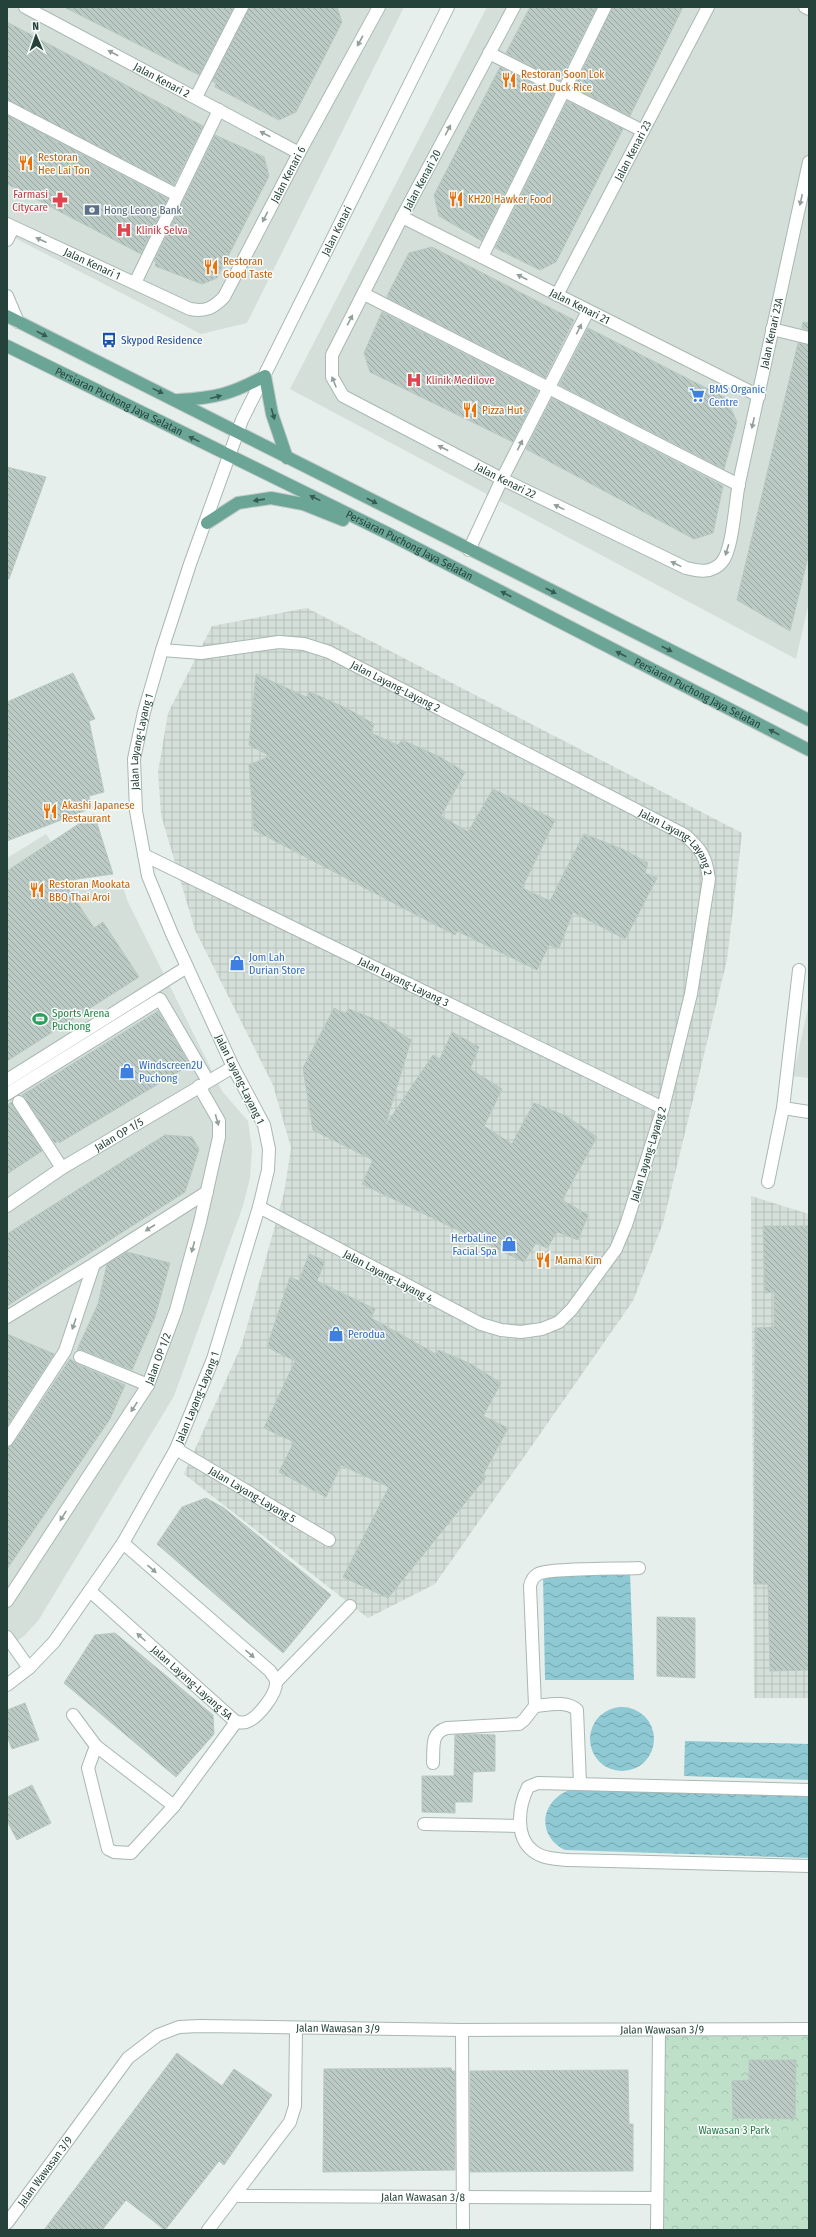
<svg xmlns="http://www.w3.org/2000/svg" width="816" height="2237" viewBox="0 0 816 2237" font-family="'Fira Sans Condensed',sans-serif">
  <defs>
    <pattern id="industrial-grid" width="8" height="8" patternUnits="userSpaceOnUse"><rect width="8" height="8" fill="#d4dfda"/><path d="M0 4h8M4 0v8" fill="none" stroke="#b6c1bc"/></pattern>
    <pattern id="forest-crowns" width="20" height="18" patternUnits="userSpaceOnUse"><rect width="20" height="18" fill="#bfe0c8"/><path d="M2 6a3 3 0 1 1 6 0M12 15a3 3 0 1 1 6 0" fill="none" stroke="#a4c1ad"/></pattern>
    <pattern id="water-waves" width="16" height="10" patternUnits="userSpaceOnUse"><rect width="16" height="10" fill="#8ec9d4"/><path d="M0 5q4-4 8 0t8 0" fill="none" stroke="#74a5ad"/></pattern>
    <pattern id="building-back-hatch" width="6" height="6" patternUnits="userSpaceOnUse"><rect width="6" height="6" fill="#bbcac4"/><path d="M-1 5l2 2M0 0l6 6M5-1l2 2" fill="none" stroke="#98a6a0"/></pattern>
  </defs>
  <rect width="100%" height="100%" fill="#e6efeb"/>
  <path fill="#d4dfda" d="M 7,7 L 404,7 L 247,323 L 201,334 L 7,234 Z
    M 487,7 L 809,7 L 809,602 L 796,659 L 290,389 Z
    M 46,834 L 84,890 L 122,883 L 127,900 L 222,1091 L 248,1121 L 252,1149 L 250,1178 L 243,1206 L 174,1396 L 38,1621 L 24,1636 L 7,1648 L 7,858 Z
    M 809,1003 L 809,1078 L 793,1076 Z"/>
  <path fill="url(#industrial-grid)" d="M 307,608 L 742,833 L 727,960 L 663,1223 L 633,1301 L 435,1584 L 368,1618 L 184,1474 L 242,1344 L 284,1193 L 291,1148 L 273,1085 L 195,930 L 161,815 L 158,772 L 168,713 L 212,626 Z
    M 751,1196 L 809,1214 L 809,1698 L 754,1698 Z"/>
  <path fill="url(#forest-crowns)" d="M 809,2029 L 809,2230 L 658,2230 L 659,2031 Z"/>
  <path fill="url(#water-waves)" d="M 630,1573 L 634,1680 L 545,1680 L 543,1575 Z
    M590 1739a32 32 0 1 1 64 0a32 32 0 1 1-64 0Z
    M 685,1741 L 809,1744 L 809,1780 L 684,1776 Z
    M 578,1788 L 809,1795 L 809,1858 L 565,1850 C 533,1834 542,1794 578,1788 Z"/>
  <path fill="url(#building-back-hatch)" stroke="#b8c9c2" d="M 64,7 L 234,7 L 199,75 Z
    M 249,7 L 337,7 L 342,22 L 296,112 L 279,120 L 215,87 L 216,83 L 212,81 Z
    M 530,7 L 597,7 L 560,81 L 506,53 Z
    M 612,7 L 683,7 L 630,116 L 574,88 Z
    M 7,22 L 203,126 L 174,185 L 7,100 Z
    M 500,67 L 554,94 L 482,241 L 439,216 L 434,195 Z
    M 567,101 L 623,129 L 556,262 L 540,270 L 495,248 Z
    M 7,115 L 168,199 L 141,254 L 7,184 Z
    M 215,135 L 264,157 L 269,176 L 217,278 L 202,284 L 155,266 L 156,262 L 154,261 Z
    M 432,247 L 574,320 L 545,378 L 388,298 L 387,296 L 409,253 Z
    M 382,312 L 538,391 L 513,442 L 370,372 L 364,353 Z
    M 803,322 L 809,323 L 809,330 L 802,328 Z
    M 588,328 L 726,398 L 737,422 L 724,469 L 559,385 Z
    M 798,343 L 809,345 L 809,553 L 790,631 L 737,600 Z
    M 552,398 L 723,486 L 713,533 L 694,539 L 526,449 Z
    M 7,467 L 46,477 L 9,579 L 7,579 Z
    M 73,673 L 95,719 L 89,721 L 104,792 L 89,796 L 92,808 L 7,841 L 7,702 Z
    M 256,674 L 306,697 L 310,692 L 348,709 L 374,724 L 371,733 L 398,745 L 402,740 L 438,756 L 465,772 L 441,816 L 468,832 L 493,789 L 555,820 L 522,888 L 550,901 L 584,834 L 622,849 L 648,863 L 645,873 L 657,878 L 625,939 L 573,912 L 559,948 L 549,945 L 537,970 L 457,931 L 455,935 L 254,830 L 249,765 L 270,756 L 249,745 Z
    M 94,814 L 113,874 L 63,881 L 94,928 L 103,922 L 139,977 L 7,1061 L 7,871 Z
    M 334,1008 L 345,1014 L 349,1009 L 384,1023 L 411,1040 L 385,1126 L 433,1055 L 440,1059 L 452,1032 L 479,1047 L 470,1069 L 502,1089 L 484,1126 L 512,1144 L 534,1103 L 566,1116 L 597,1137 L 562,1200 L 588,1215 L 578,1240 L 557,1232 L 547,1248 L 536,1243 L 524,1262 L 362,1184 L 373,1160 L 313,1130 L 303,1068 Z
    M 158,1011 L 190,1065 L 59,1143 L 58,1141 L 55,1143 L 22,1095 Z
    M 12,1102 L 42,1151 L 7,1174 L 7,1105 Z
    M 165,1135 L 192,1137 L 199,1149 L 185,1192 L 7,1306 L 7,1234 Z
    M 763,1226 L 808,1226 L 809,1670 L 770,1671 L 768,1584 L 754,1584 L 755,1328 L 774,1327 L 774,1292 L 765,1293 Z
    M 127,1252 L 170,1263 L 155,1317 L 132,1370 L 83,1350 L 77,1350 L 98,1304 L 107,1264 Z
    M 309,1254 L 325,1261 L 317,1281 L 375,1309 L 371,1318 L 436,1354 L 438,1350 L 469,1363 L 501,1383 L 483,1416 L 508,1428 L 483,1475 L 486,1477 L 388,1598 L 343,1577 L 389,1487 L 341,1465 L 326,1497 L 279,1472 L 294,1442 L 264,1428 L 295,1361 L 267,1347 L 290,1277 L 299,1281 Z
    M 7,1334 L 54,1354 L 7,1426 Z
    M 70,1359 L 77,1364 L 125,1385 L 110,1419 L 7,1569 L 7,1447 L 13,1444 Z
    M 206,1498 L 224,1508 L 331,1595 L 283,1653 L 157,1544 L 182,1507 Z
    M 657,1617 L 695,1618 L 695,1678 L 657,1676 Z
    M 115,1633 L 213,1715 L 214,1734 L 176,1777 L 64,1683 L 95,1635 Z
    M 25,1703 L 39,1740 L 12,1749 L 7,1736 L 7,1710 Z
    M 473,1734 L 495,1735 L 495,1771 L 473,1772 L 472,1802 L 455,1802 L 455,1813 L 422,1812 L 422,1776 L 454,1776 L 455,1735 Z
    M 32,1785 L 51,1823 L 17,1840 L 7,1821 L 7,1797 Z
    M 177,2053 L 222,2086 L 234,2069 L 272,2095 L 224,2165 L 219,2161 L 165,2230 L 126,2200 L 102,2230 L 44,2230 Z
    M 749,2060 L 796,2060 L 795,2119 L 733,2118 L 732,2081 L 749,2080 Z
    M 451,2068 L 452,2071 L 455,2071 L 455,2170 L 323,2172 L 324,2069 Z
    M 628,2070 L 629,2124 L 633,2124 L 633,2171 L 470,2172 L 470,2071 Z"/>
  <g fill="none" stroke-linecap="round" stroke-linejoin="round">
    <g stroke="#a8b8b2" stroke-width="14">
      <g id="minor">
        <path id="s1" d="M 25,7 L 299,153"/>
        <path id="s2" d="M 514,7 L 402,217 L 332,355 L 332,377 L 343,396 L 502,479 L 686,568 C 698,571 712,574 722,562 C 733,549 735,502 739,483 C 762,376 785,269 809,162"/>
        <path d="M 805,7 L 809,9"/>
        <path d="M 489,53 L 643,131"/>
        <path d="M 196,97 L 242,7"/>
        <path d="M 7,107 L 177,195"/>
        <path id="s3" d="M 402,217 L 759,396"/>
        <path id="s4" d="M 7,224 L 190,309 C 206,312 213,308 224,297 L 299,153 L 379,7"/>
        <path d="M 7,240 L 13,228"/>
        <path d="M 482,257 L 605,7"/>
        <path d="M 135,283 L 219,110"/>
        <path d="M 364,294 L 739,485"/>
        <path id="s5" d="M 557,295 L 708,7"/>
        <path d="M 7,296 L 18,322"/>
        <path d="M 772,329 L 809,338"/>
        <path d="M 469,550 L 502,479 L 588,311"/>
        <path id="s6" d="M 162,650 L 201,653 L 279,642 L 304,644 L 329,652 L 685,835 C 702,850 706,857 709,879 L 691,994 L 663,1108 L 626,1225 L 616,1249 L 572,1309 L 559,1322 L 542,1329 L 521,1332 L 501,1330 L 481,1324 L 259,1207"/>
        <path id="s7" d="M 144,855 L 663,1108"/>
        <path d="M 799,970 L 783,1108 L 809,1112"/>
        <path d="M 7,1080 L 187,967"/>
        <path d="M 7,1094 L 160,999 L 208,1081"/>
        <path d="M 19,1102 L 62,1168"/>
        <path d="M 768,1182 L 783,1108"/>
        <path id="s8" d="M 7,1206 L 62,1168 L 233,1067"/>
        <path d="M 7,1317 L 94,1264"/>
        <path d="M 80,1357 L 148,1385"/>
        <path d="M 7,1440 L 65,1351 L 94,1264 L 207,1192"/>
        <path id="s9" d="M 176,1449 L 329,1540"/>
        <path id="s10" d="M 90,1591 L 236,1722 C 239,1722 243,1723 246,1722 C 257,1719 277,1694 276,1682 C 276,1679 272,1674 270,1671 L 123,1543"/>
        <path id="s11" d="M 7,1601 L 148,1385 L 176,1310 L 200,1222 L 219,1137 L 219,1121 L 199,1086"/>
        <path d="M 7,1637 L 29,1668"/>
        <path d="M 276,1682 L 350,1606"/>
        <path id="s12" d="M 7,1685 L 29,1668 L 54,1642 L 123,1543 L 176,1449 L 213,1359 L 259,1207 L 268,1170 L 269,1149 L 264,1125 L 233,1067 L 172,934 L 148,876 L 136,811 L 134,759 L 144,712 L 162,650 L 190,564 L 242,420 L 448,7"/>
        <path d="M 535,1706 C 547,1705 567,1700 577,1710 L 580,1783"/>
        <path d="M 73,1715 L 96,1746 L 174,1806"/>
        <path d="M 96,1746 L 88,1768 L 108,1849 L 114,1852 L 131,1853 L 174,1806 L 236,1722"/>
        <path d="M 433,1763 C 434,1747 430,1733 447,1728 L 519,1724 L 524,1720 L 535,1706 L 530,1586 C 531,1581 533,1577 538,1574 C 550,1568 621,1569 639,1568"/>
        <path d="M 809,1790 L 538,1783 L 528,1787 C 519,1805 514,1836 533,1851 C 543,1859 557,1859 569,1860 L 809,1866"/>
        <path d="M 424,1824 L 520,1826"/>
        <path d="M 462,2030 L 463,2230"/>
        <path id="s13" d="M 234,2196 L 656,2198"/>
        <path id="s14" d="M 7,2223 L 128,2058 L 158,2035 L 179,2027 L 200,2026 L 462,2030 L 809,2029"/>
        <path d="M 208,2230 L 290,2122 L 295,2106 L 296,2029"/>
        <path d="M 657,2230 L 659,2031"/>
      </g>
    </g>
    <g stroke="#c2cac8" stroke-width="14">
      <g id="major">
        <path d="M 7,316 L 809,720"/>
        <path id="s15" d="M 7,346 L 389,534 L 809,750"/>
        <path d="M 178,400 C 216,398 231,394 265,376 L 272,414 L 287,458"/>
        <path d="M 207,523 L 238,503 L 271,498 L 303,504 L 343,520"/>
      </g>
    </g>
    <use href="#minor" stroke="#fff" stroke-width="12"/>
    <use href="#major" stroke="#6aa596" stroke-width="12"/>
  </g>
  <defs><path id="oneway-solid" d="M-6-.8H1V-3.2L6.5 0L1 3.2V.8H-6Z"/></defs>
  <g fill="#92a09c">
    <use href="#oneway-solid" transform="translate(360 41) rotate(119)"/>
    <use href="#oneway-solid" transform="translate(113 53) rotate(-152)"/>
    <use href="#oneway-solid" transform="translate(448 130) rotate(-62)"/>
    <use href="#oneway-solid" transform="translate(265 134) rotate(-152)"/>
    <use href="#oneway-solid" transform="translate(801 200) rotate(103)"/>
    <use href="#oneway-solid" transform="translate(265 217) rotate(117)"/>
    <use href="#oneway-solid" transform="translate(41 240) rotate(-156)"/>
    <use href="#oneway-solid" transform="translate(522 277) rotate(-153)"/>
    <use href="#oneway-solid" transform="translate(350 320) rotate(-62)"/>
    <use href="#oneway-solid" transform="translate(579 329) rotate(-63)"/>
    <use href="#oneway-solid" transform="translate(334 382) rotate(-112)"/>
    <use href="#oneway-solid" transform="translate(753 423) rotate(102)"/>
    <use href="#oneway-solid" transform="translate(520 445) rotate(-63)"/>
    <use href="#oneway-solid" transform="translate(443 448) rotate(-152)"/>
    <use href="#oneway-solid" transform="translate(559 507) rotate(-154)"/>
    <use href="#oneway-solid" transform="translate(727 550) rotate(107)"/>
    <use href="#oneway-solid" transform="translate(676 564) rotate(-154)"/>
    <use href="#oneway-solid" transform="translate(217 1120) rotate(74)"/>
    <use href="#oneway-solid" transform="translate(150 1228) rotate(147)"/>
    <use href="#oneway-solid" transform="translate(193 1247) rotate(105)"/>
    <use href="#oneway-solid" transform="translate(74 1324) rotate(109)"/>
    <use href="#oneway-solid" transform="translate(134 1407) rotate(123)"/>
    <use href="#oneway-solid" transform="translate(63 1516) rotate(123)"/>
    <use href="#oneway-solid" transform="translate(152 1569) rotate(41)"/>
    <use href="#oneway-solid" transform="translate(141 1637) rotate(-138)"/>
    <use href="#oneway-solid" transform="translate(250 1654) rotate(41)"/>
  </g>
  <g fill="#365b51">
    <use href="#oneway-solid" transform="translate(42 334) rotate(27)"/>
    <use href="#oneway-solid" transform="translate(158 391) rotate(26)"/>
    <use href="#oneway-solid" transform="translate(216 397) rotate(-15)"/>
    <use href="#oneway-solid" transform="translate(273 414) rotate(74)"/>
    <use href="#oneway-solid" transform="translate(194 439) rotate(-154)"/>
    <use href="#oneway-solid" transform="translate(315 498) rotate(-154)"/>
    <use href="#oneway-solid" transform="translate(259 500) rotate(172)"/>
    <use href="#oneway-solid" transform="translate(372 501) rotate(27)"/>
    <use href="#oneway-solid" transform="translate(551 591) rotate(27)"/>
    <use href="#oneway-solid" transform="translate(506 594) rotate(-153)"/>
    <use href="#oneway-solid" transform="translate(667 649) rotate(27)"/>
    <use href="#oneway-solid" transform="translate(621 654) rotate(-153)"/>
    <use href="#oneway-solid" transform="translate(774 732) rotate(-153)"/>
  </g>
  <defs>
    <g id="restaurant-bare" transform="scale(1.2)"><path d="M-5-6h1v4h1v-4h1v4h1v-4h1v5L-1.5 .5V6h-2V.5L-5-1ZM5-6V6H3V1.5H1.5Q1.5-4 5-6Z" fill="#e8710a" stroke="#f7fbf9" stroke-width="2.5" paint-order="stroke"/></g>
    <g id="pharmacy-bare" transform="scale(1.2)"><path d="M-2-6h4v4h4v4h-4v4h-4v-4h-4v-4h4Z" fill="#e0444e" stroke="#f7fbf9" stroke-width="2.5" paint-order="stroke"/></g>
    <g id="bank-bare" transform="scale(1.2)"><path d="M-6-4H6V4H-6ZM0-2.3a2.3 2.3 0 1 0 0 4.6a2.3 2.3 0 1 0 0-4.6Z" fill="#5c6f8a" stroke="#f7fbf9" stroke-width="2.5" paint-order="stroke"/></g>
    <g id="hospital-bare" transform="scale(1.2)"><path d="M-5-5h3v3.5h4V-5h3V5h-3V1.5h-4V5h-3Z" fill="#e0444e" stroke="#f7fbf9" stroke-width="2.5" paint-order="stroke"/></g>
    <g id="bus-bare" transform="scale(1.2)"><path d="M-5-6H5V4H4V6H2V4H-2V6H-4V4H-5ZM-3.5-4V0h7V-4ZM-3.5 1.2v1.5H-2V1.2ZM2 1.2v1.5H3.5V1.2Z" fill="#1a4fb4" stroke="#f7fbf9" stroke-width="2.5" paint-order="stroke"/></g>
    <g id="supermarket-bare" transform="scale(1.2)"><path d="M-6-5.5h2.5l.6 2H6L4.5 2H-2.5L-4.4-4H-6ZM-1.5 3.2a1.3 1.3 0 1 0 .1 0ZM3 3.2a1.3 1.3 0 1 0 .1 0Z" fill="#3f7fe0" stroke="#f7fbf9" stroke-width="2.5" paint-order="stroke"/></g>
    <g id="shop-bare" transform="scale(1.2)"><path d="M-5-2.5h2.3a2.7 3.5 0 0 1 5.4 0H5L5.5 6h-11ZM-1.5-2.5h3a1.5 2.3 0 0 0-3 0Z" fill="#3f7fe0" stroke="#f7fbf9" stroke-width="2.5" paint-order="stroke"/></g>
    <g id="stadium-bare" transform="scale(1.2)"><path d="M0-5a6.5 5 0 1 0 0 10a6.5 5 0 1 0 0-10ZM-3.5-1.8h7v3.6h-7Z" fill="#2e9e5b" stroke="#f7fbf9" stroke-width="2.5" paint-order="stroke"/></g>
  </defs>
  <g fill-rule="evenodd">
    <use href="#restaurant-bare" x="509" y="80"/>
    <use href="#restaurant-bare" x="26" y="163"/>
    <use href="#restaurant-bare" x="456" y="199"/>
    <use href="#pharmacy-bare" x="60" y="200"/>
    <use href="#bank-bare" x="92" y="210"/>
    <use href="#hospital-bare" x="124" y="230"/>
    <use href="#restaurant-bare" x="211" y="267"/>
    <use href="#bus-bare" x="109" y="340"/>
    <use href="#hospital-bare" x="414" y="380"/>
    <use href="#supermarket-bare" x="697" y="395"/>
    <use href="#restaurant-bare" x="470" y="410"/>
    <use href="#restaurant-bare" x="50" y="811"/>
    <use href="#restaurant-bare" x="37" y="890"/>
    <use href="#shop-bare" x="237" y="963"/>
    <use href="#stadium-bare" x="40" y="1019"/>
    <use href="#shop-bare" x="127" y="1071"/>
    <use href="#shop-bare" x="509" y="1244"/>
    <use href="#restaurant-bare" x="543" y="1260"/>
    <use href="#shop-bare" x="336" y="1334"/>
  </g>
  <g text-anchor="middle" stroke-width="3" stroke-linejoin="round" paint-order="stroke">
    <g font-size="11" fill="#c56008" stroke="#f7fbf9" text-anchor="start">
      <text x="521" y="78">Restoran Soon Lok<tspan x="521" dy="13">Roast Duck Rice</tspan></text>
      <text x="38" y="161">Restoran<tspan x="38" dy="13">Hee Lai Ton</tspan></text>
      <text x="468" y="203">KH20 Hawker Food</text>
      <text x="223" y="265">Restoran<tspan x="223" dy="13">Good Taste</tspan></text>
      <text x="482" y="414">Pizza Hut</text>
      <text x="62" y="809">Akashi Japanese<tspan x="62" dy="13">Restaurant</tspan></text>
      <text x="49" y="888">Restoran Mookata<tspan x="49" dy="13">BBQ Thai Aroi</tspan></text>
      <text x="555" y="1264">Mama Kim</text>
    </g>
    <g font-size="11" fill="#24423a" stroke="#f7fbf9">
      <text dy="4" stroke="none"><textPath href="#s1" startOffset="155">Jalan Kenari 2</textPath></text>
      <text dy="4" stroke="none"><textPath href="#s5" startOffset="163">Jalan Kenari 23</textPath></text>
      <text dy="4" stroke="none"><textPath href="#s4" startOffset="378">Jalan Kenari 6</textPath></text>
      <text transform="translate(422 180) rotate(-62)" y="4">Jalan Kenari 20</text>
      <text dy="4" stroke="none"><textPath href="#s12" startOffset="1593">Jalan Kenari</textPath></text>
      <text dy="4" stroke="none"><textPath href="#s4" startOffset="94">Jalan Kenari 1</textPath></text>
      <text dy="4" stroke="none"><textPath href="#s3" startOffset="199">Jalan Kenari 21</textPath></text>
      <text dy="4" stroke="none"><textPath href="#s2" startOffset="1094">Jalan Kenari 23A</textPath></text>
      <text dy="4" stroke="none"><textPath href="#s15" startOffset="125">Persiaran Puchong Jaya Selatan</textPath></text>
      <text dy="4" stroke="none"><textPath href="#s2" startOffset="620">Jalan Kenari 22</textPath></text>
      <text dy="4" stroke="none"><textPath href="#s15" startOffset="449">Persiaran Puchong Jaya Selatan</textPath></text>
      <text dy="4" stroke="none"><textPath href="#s6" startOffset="244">Jalan Layang-Layang 2</textPath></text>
      <text dy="4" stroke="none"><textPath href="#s15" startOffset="773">Persiaran Puchong Jaya Selatan</textPath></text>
      <text dy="4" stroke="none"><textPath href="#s12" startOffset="1043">Jalan Layang-Layang 1</textPath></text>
      <text dy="4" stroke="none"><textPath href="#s6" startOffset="568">Jalan Layang-Layang 2</textPath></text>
      <text dy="4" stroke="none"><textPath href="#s7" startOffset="289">Jalan Layang-Layang 3</textPath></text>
      <text transform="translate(240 1079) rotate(64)" y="4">Jalan Layang-Layang 1</text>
      <text dy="4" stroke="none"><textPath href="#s8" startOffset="133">Jalan OP 1/5</textPath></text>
      <text transform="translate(648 1154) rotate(-73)" y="4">Jalan Layang-Layang 2</text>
      <text transform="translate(388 1276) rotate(28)" y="4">Jalan Layang-Layang 4</text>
      <text dy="4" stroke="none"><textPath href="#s11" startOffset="286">Jalan OP 1/2</textPath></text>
      <text dy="4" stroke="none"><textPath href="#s12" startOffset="348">Jalan Layang-Layang 1</textPath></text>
      <text dy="4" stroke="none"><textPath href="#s9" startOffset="89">Jalan Layang-Layang 5</textPath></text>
      <text dy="4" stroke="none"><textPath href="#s10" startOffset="137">Jalan Layang-Layang 5A</textPath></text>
      <text dy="4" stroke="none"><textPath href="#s14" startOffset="424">Jalan Wawasan 3/9</textPath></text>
      <text dy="4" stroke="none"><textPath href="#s14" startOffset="748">Jalan Wawasan 3/9</textPath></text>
      <text dy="4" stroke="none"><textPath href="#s14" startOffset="64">Jalan Wawasan 3/9</textPath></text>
      <text dy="4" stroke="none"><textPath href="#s13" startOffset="189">Jalan Wawasan 3/8</textPath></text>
    </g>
    <g font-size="11" fill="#be3a42" stroke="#f7fbf9" text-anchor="start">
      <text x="48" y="198" text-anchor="end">Farmasi<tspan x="48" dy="13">Citycare</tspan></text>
      <text x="136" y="234">Klinik Selva</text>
      <text x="426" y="384">Klinik Medilove</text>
    </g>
    <g font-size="11" fill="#4e5e75" stroke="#f7fbf9" text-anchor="start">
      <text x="104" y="214">Hong Leong Bank</text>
    </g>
    <g font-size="11" fill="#164399" stroke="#f7fbf9" text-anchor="start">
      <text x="121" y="344">Skypod Residence</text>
    </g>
    <g font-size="11" fill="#366cbe" stroke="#f7fbf9" text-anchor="start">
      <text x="709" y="393">BMS Organic<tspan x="709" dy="13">Centre</tspan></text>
      <text x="249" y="961">Jom Lah<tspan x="249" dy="13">Durian Store</tspan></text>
      <text x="139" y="1069">Windscreen2U<tspan x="139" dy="13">Puchong</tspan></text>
      <text x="497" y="1242" text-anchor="end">HerbaLine<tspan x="497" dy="13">Facial Spa</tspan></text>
      <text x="348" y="1338">Perodua</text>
    </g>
    <g font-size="11" fill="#27864d" stroke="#f7fbf9" text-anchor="start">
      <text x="52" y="1017">Sports Arena<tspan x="52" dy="13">Puchong</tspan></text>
    </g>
    <g font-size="11" fill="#2d7a4b" stroke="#f7fbf9">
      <text x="734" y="2134">Wawasan 3 Park</text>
    </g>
  </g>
  <rect width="816" height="2237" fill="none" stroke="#24423a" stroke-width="16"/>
  <g transform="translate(36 36) rotate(358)" stroke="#f7fbf9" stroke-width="3" paint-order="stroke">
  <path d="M0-3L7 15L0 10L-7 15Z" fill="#24423a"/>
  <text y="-6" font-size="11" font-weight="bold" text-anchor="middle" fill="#24423a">N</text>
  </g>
</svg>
